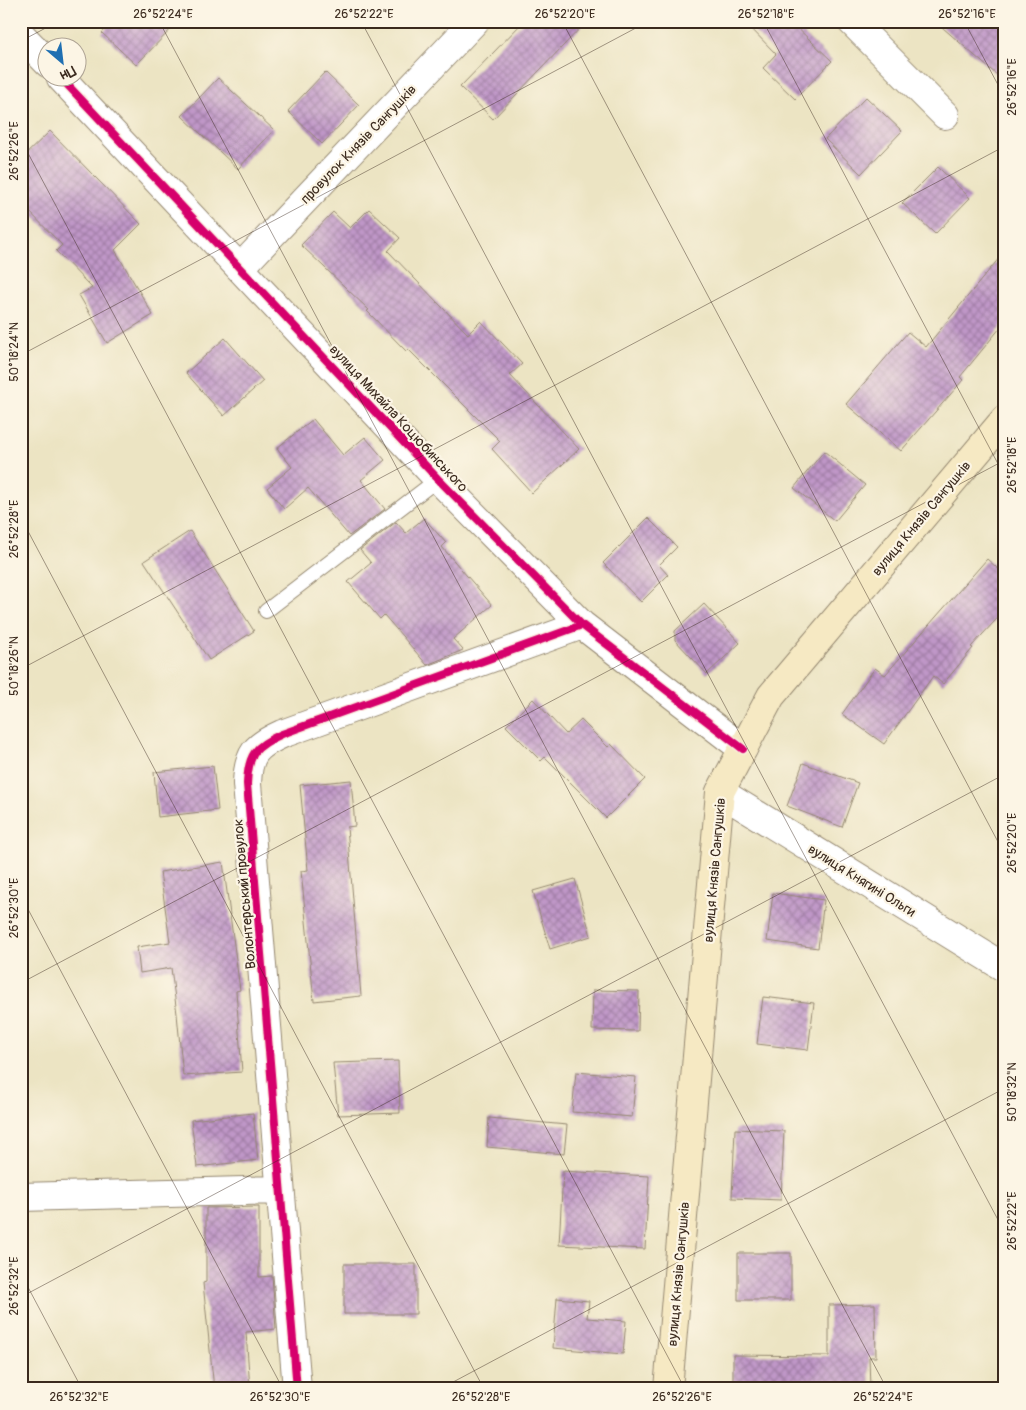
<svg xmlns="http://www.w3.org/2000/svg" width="1026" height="1410" viewBox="0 0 1026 1410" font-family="Pangolin,sans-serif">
  <defs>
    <pattern id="building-cross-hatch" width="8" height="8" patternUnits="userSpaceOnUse" patternTransform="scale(1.25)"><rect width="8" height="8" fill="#c097c8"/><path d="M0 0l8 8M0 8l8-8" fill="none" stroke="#9d7ba2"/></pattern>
  </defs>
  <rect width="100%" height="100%" fill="#fcf5e5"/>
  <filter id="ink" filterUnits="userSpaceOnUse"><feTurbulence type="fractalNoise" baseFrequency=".02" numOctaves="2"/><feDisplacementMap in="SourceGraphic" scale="10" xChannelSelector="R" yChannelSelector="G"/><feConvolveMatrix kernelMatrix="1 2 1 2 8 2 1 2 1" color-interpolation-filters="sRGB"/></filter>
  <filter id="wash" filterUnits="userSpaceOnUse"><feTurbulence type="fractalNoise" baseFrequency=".0096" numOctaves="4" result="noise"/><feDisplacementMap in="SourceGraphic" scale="20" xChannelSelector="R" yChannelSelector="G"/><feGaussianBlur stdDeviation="1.12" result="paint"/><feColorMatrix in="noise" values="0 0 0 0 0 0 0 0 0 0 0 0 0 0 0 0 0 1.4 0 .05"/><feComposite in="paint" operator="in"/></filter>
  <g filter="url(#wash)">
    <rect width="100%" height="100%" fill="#ece4c3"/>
    <g id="blocks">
      <path fill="url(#building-cross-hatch)" d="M 113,21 L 179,21 L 136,65 L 102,33 Z
        M 524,21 L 587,21 L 493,119 L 460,87 Z
        M 744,21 L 790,21 L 832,61 L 795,99 L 763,68 L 776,54 Z
        M 935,21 L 1005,21 L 1005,82 Z
        M 325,72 L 359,105 L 322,144 L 288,111 Z
        M 218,78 L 274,130 L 238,169 L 182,116 Z
        M 866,97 L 902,131 L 861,174 L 825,139 Z
        M 50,131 L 141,224 L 115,250 L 153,315 L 107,343 L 79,295 L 92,288 L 56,251 L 62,245 L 21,203 L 21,159 Z
        M 938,167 L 970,198 L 935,234 L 902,203 Z
        M 369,209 L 400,238 L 388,251 L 468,334 L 481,321 L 522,364 L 510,375 L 579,449 L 532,493 L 492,449 L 500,441 L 408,349 L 406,351 L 367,311 L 369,310 L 301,245 L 333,212 L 350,228 Z
        M 1005,251 L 1005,322 L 960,377 L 963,380 L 901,451 L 846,404 L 908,332 L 926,347 Z
        M 225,338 L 263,381 L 224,416 L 186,373 Z
        M 313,419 L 343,455 L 365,437 L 385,460 L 361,480 L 385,509 L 349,536 L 308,488 L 284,509 L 267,488 L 292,467 L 277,448 Z
        M 824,451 L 865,485 L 835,521 L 794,488 Z
        M 424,518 L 446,543 L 442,547 L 492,605 L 453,639 L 463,650 L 427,665 L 384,615 L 380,619 L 348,582 L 371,563 L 360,550 L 396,522 L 406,533 Z
        M 648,518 L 677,547 L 659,565 L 668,575 L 641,602 L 603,563 Z
        M 190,531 L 254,631 L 209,660 L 144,561 Z
        M 987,559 L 1005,575 L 1005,610 L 971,647 L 973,648 L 943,684 L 933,676 L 884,744 L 842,714 L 875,668 L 885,675 Z
        M 704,604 L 740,643 L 707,674 L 675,640 L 675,631 Z
        M 533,699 L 566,734 L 581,720 L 608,747 L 611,744 L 645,779 L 606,818 L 545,757 L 541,761 L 506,726 Z
        M 803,763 L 858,783 L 842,827 L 787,806 Z
        M 213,766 L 218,810 L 158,817 L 154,772 Z
        M 351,780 L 355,826 L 347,827 L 361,996 L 314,1001 L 301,871 L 308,870 L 300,785 Z
        M 223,862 L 240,990 L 236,991 L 242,1072 L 183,1076 L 177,1014 L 171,968 L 140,973 L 137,947 L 170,942 L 160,872 Z
        M 575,879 L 591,936 L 550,949 L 533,891 Z
        M 773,893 L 824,900 L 818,948 L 767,941 Z
        M 593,990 L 639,991 L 638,1031 L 592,1030 Z
        M 763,997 L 814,1003 L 808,1050 L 757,1044 Z
        M 398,1061 L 400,1113 L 338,1115 L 333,1063 Z
        M 576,1072 L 636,1077 L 632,1117 L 572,1112 Z
        M 253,1113 L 258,1160 L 197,1167 L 191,1120 Z
        M 489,1118 L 567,1125 L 564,1154 L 487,1147 Z
        M 735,1129 L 784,1131 L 781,1200 L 732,1198 Z
        M 563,1171 L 649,1176 L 645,1249 L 559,1245 Z
        M 259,1207 L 259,1277 L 272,1276 L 276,1329 L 246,1332 L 250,1389 L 214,1389 L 203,1283 L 206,1282 L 206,1208 Z
        M 738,1253 L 791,1253 L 791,1300 L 738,1300 Z
        M 344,1264 L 416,1264 L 416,1314 L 344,1314 Z
        M 557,1298 L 589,1301 L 587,1318 L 626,1321 L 623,1354 L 553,1348 Z
        M 875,1304 L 876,1357 L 869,1357 L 870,1389 L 733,1389 L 733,1355 L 829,1356 L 829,1305 Z"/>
    </g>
  </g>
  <g filter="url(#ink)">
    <use href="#blocks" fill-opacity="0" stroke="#948770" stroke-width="1"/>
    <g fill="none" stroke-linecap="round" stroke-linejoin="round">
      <g stroke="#948770" stroke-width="16">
        <path id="service" d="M 266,611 L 438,479"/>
      </g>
      <g stroke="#948770" stroke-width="30">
        <path id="minor" d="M 851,21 L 945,115
          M 21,35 L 48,63
          M 61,78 L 438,479 L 582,625 L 743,749
          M 240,268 L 475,21
          M 720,792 L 1005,968
          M 21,1197 L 280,1190
          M 297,1389 L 247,784 C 248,754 255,746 282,734 L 582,625"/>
      </g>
      <g stroke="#948770" stroke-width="30">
        <path id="secondary" d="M 668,1389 L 720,792 L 771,696 L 1005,419"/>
      </g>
      <use href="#service" stroke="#fff" stroke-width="14"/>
      <use href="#minor" stroke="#fff" stroke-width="28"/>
      <use href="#secondary" stroke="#f6e9c3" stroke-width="28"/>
      <g stroke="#fcf5e5" stroke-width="11">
        <path id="cycleway" d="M 61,78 L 438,479 L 582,625 L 743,749
          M 297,1389 L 247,784 C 248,754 255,746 282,734 L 582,625"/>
      </g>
      <use href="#cycleway" stroke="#d6006c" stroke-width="8"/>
    </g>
  </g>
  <path fill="none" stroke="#3b2a1e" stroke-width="1" stroke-opacity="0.45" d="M 159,21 L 887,1389M 361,21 L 1005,1233M 562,21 L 1005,855M 763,21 L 1005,477M 964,21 L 1005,98M 21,41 L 59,21M 21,140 L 685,1389M 21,355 L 649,21M 21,518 L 484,1389M 21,669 L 1005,146M 21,896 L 283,1389M 21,983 L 1005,460M 21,1274 L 82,1389M 21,1297 L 1005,774M 440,1389 L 1005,1088"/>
  <g text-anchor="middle" stroke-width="4.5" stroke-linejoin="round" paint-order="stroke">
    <g font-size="14" fill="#3b2a1e" stroke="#fcf5e5">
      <text transform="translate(358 144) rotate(-46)" y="5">провулок Князів Сангушків</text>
      <text transform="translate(399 418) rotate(47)" y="5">вулиця Михайла Коцюбинського</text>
      <text transform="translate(921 518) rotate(-50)" y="5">вулиця Князів Сангушків</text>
      <text transform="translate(714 870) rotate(-85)" y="5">вулиця Князів Сангушків</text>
      <text transform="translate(862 880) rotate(32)" y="5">вулиця Княгині Ольги</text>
      <text transform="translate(244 894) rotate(-95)" y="5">Волонтерський провулок</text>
      <text transform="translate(678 1274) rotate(-85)" y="5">вулиця Князів Сангушків</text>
    </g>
  </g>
  <rect width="1026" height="1410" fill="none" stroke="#fcf5e5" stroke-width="55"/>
  <g transform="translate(62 62) rotate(152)"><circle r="24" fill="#fcf5e5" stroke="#afa495"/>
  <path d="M0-4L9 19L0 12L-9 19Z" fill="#1f6fb2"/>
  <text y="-8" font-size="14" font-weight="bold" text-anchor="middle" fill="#3b2a1e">Пн</text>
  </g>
  <rect x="28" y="28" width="970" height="1354" fill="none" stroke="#3b2a1e" stroke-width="2"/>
  <g font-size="12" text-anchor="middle" fill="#3b2a1e">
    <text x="163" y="18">26°52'24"E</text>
    <text x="364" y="18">26°52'22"E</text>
    <text x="565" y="18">26°52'20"E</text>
    <text x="766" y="18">26°52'18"E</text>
    <text x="967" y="18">26°52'16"E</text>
    <text transform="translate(1012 87) rotate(-90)" y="4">26°52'16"E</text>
    <text transform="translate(14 151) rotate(-90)" y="4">26°52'26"E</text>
    <text transform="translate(14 352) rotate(-90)" y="4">50°18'24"N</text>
    <text transform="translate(1012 465) rotate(-90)" y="4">26°52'18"E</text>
    <text transform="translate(14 529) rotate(-90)" y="4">26°52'28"E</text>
    <text transform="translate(14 666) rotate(-90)" y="4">50°18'26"N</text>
    <text transform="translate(1012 843) rotate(-90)" y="4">26°52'20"E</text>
    <text transform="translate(14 908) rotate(-90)" y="4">26°52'30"E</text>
    <text transform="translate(1012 1092) rotate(-90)" y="4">50°18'32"N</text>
    <text transform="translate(1012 1221) rotate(-90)" y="4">26°52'22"E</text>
    <text transform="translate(14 1286) rotate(-90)" y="4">26°52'32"E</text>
    <text x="79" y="1401">26°52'32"E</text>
    <text x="280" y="1401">26°52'30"E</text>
    <text x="481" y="1401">26°52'28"E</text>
    <text x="682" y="1401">26°52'26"E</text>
    <text x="883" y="1401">26°52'24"E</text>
  </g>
</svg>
